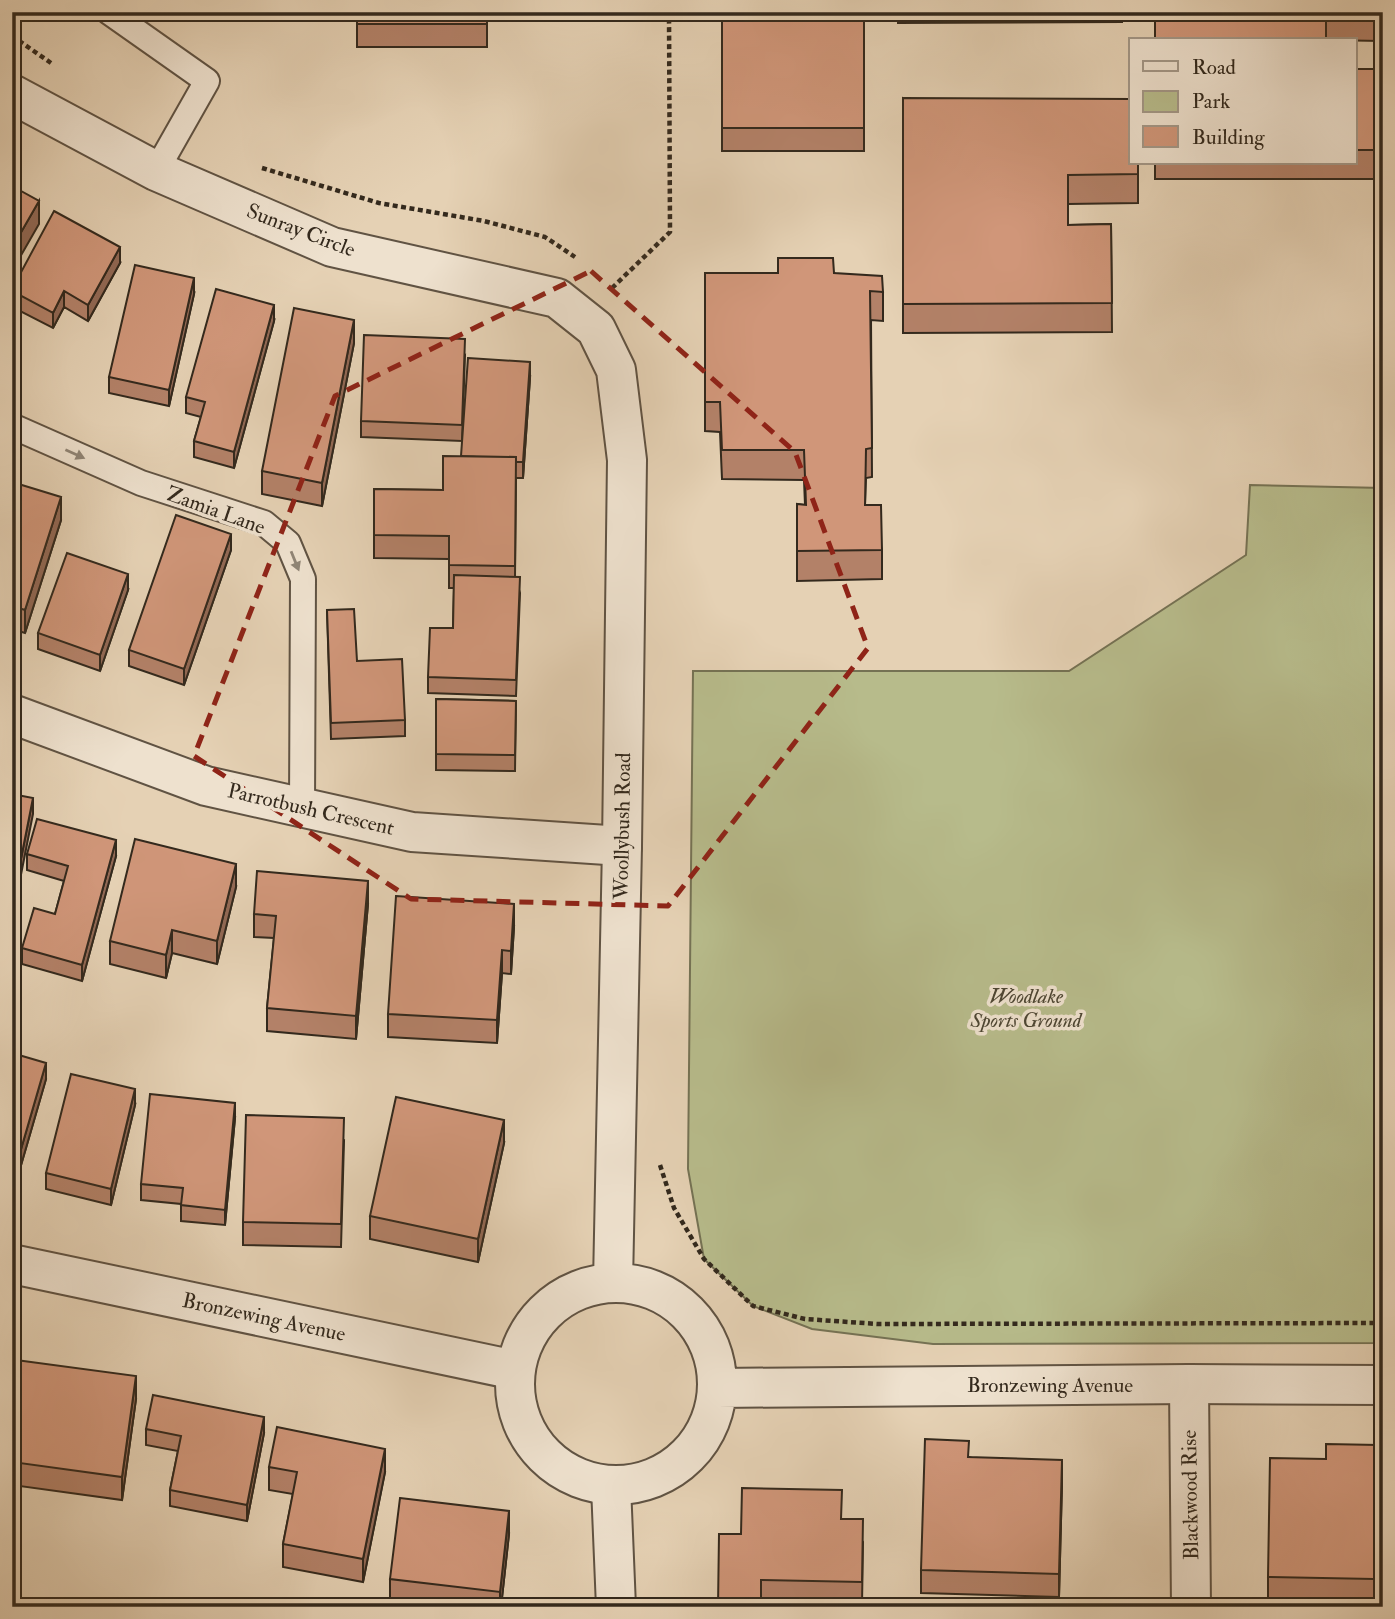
<svg xmlns="http://www.w3.org/2000/svg" width="1395" height="1619" viewBox="0 0 1395 1619" font-family="'IM FELL Double Pica',serif">
  <rect width="100%" height="100%" fill="#e5d1b4"/>
  <filter id="stains"><feTurbulence type="fractalNoise" baseFrequency=".00286" numOctaves="4"/><feColorMatrix values="0 0 0 0 .2 0 0 0 0 .09 0 0 0 0 .02 0 0 0 .5 -.17"/></filter>
  <radialGradient id="worn" r=".72"><stop offset=".6" stop-color="#630" stop-opacity="0"/><stop offset="1" stop-color="#630" stop-opacity=".3"/></radialGradient>
  <path fill="#b7bb8b" stroke="#757254" stroke-width="2" d="M 1250,485 L 1383,488 L 1383,1343 L 933,1344 L 812,1329 L 753,1306 L 704,1259 L 688,1169 L 693,671 L 1069,671 L 1246,555 Z"/>
  <g fill="none" stroke-linecap="round" stroke-linejoin="round">
    <g stroke="#605343" stroke-width="28">
      <path id="service" d="M 109,12 L 207,81 L 156,171
        M 12,426 L 141,483 L 264,523 L 288,543 L 303,579 L 302,807"/>
    </g>
    <g stroke="#605343" stroke-width="42">
      <path id="minor" d="M 12,714 L 206,786 L 412,832 L 622,846
        M 12,1264 L 515,1370
        M 1189,1384 L 1191,1607
        M 611,1486 L 616,1607"/>
    </g>
    <g stroke="#605343" stroke-width="42">
      <path id="tertiary" d="M 12,94 L 156,171 L 332,247 L 557,298 L 596,329 L 616,370 L 627,460 L 622,846 L 613,1283
        M515 1384a101 101 0 1 1 202 0a101 101 0 1 1-202 0Z
        M 718,1388 L 1189,1384 L 1383,1385"/>
    </g>
    <path stroke="#33291d" stroke-width="4.5" stroke-dasharray="5 3.5" stroke-linecap="butt" d="M 12,36 L 51,63
      M 262,168 L 379,203 L 484,221 L 545,237 L 575,257
      M 612,288 L 670,232 L 669,12
      M 660,1165 L 674,1208 L 704,1259 L 753,1306 L 805,1319 L 878,1324 L 1383,1323"/>
    <use href="#service" stroke="#eee1ce" stroke-width="24"/>
    <use href="#minor" stroke="#eee1ce" stroke-width="38"/>
    <use href="#tertiary" stroke="#eee1ce" stroke-width="38"/>
  </g>
  <path fill="#b38168" stroke="#33291d" stroke-width="2" d="M 357,12 L 487,12 L 487,47 L 357,47 Z
    M 722,12 L 864,12 L 864,151 L 722,151 Z
    M 898,12 L 1122,12 L 1122,22 L 898,23 Z
    M 1155,12 L 1382,12 L 1381,41 L 1326,40 Z
    M 1355,69 L 1378,69 L 1378,179 L 1155,179 L 1155,163 L 1355,163 Z
    M 903,98 L 1138,163 L 1138,203 L 1068,204 L 1068,225 L 1111,224 L 1112,332 L 903,333 Z
    M 120,263 L 88,321 L 64,307 L 53,328 L 12,307 L 12,289 Z
    M 705,273 L 834,273 L 883,292 L 883,321 L 871,320 L 872,477 L 866,478 L 865,505 L 882,550 L 882,579 L 797,581 L 797,504 L 805,505 L 804,480 L 722,479 L 720,432 L 705,431 Z
    M 194,294 L 169,406 L 109,393 L 109,377 Z
    M 274,321 L 234,468 L 194,457 L 194,441 L 201,417 L 186,413 L 186,397 Z
    M 354,343 L 322,506 L 262,494 L 262,471 Z
    M 465,355 L 462,441 L 361,437 L 361,421 Z
    M 530,378 L 523,478 L 516,478 L 515,577 L 520,593 L 516,696 L 428,693 L 428,677 L 453,628 L 454,588 L 449,588 L 449,559 L 374,558 L 374,489 L 443,490 Z
    M 12,482 L 61,520 L 25,633 L 12,629 Z
    M 231,550 L 184,685 L 129,666 L 129,650 Z
    M 128,590 L 100,671 L 38,649 L 38,633 Z
    M 327,610 L 357,661 L 405,720 L 405,736 L 331,739 Z
    M 436,699 L 516,701 L 515,771 L 436,770 Z
    M 27,854 L 116,856 L 82,981 L 22,964 L 22,948 L 55,914 L 64,881 L 27,870 Z
    M 236,887 L 217,964 L 172,953 L 166,978 L 110,964 L 110,941 Z
    M 368,904 L 356,1039 L 267,1031 L 267,1008 L 274,938 L 254,937 L 254,914 Z
    M 514,927 L 511,974 L 502,973 L 497,1043 L 388,1037 L 388,1014 Z
    M 12,1053 L 46,1079 L 17,1179 L 12,1178 Z
    M 135,1105 L 111,1205 L 46,1189 L 46,1173 Z
    M 235,1118 L 225,1225 L 181,1221 L 181,1204 L 141,1200 L 141,1184 Z
    M 344,1141 L 341,1247 L 243,1245 L 243,1222 Z
    M 504,1143 L 478,1262 L 370,1239 L 370,1216 Z
    M 12,1389 L 136,1399 L 122,1500 L 12,1485 Z
    M 146,1429 L 264,1433 L 247,1521 L 170,1506 L 170,1490 L 178,1451 L 146,1445 Z
    M 969,1457 L 1062,1483 L 1059,1597 L 921,1593 L 921,1570 Z
    M 269,1467 L 385,1472 L 363,1582 L 283,1567 L 283,1544 L 293,1494 L 269,1490 Z
    M 1378,1468 L 1374,1602 L 1268,1600 L 1268,1577 Z
    M 842,1519 L 863,1542 L 862,1605 L 761,1603 L 741,1534 Z
    M 509,1534 L 501,1607 L 428,1607 L 390,1602 L 390,1579 Z"/>
  <path fill="#926955" stroke="#33291d" stroke-width="2" d="M 39,201 L 39,224 L 12,271 L 12,248 Z
    M 120,247 L 120,263 L 88,321 L 88,305 Z
    M 194,278 L 194,294 L 169,406 L 169,390 Z
    M 64,291 L 64,307 L 53,328 L 53,313 Z
    M 274,305 L 274,321 L 234,468 L 234,452 Z
    M 354,320 L 354,343 L 322,506 L 322,483 Z
    M 530,362 L 530,378 L 523,478 L 523,462 Z
    M 61,497 L 61,520 L 25,633 L 25,610 Z
    M 231,534 L 231,550 L 184,685 L 184,669 Z
    M 128,574 L 128,590 L 100,671 L 100,655 Z
    M 33,798 L 33,814 L 12,920 L 12,904 Z
    M 116,840 L 116,856 L 82,981 L 82,965 Z
    M 236,864 L 236,887 L 217,964 L 217,941 Z
    M 368,881 L 368,904 L 356,1039 L 356,1016 Z
    M 514,904 L 514,927 L 511,974 L 511,951 Z
    M 172,930 L 172,953 L 166,978 L 166,955 Z
    M 502,950 L 502,973 L 497,1043 L 497,1020 Z
    M 46,1063 L 46,1079 L 17,1179 L 17,1163 Z
    M 135,1089 L 135,1105 L 111,1205 L 111,1189 Z
    M 235,1103 L 235,1118 L 225,1225 L 225,1210 Z
    M 504,1120 L 504,1143 L 478,1262 L 478,1239 Z
    M 136,1376 L 136,1399 L 122,1500 L 122,1477 Z
    M 264,1417 L 264,1433 L 247,1521 L 247,1505 Z
    M 385,1449 L 385,1472 L 363,1582 L 363,1559 Z
    M 1062,1460 L 1062,1483 L 1059,1597 L 1059,1574 Z
    M 509,1511 L 509,1534 L 501,1607 L 500,1607 L 500,1592 Z"/>
  <path fill="#d09679" stroke="#33291d" stroke-width="2" d="M 357,12 L 487,12 L 487,24 L 357,24 Z
    M 722,12 L 864,12 L 864,128 L 722,128 Z
    M 1155,12 L 1326,12 L 1326,40 L 1155,40 Z
    M 1355,69 L 1378,69 L 1378,150 L 1355,150 Z
    M 903,98 L 1131,99 L 1131,163 L 1138,163 L 1138,174 L 1068,175 L 1068,225 L 1111,224 L 1112,303 L 903,304 Z
    M 12,186 L 39,201 L 12,248 Z
    M 54,211 L 120,247 L 88,305 L 64,291 L 53,313 L 12,291 L 12,289 Z
    M 778,258 L 833,258 L 834,273 L 882,276 L 883,292 L 870,291 L 872,448 L 866,449 L 865,505 L 881,505 L 882,550 L 797,551 L 797,504 L 806,505 L 804,450 L 722,450 L 720,402 L 705,402 L 705,273 L 778,273 Z
    M 135,265 L 194,278 L 169,390 L 109,377 Z
    M 216,289 L 274,305 L 234,452 L 194,441 L 205,402 L 186,397 Z
    M 294,308 L 354,320 L 322,483 L 262,471 Z
    M 364,335 L 465,339 L 462,425 L 361,421 Z
    M 468,358 L 530,362 L 523,462 L 516,462 L 516,457 L 461,456 Z
    M 443,456 L 516,457 L 515,566 L 449,565 L 449,536 L 374,535 L 374,489 L 443,490 Z
    M 12,482 L 61,497 L 25,610 L 12,606 Z
    M 176,515 L 231,534 L 184,669 L 129,650 Z
    M 67,553 L 128,574 L 100,655 L 38,633 Z
    M 454,575 L 520,577 L 516,680 L 428,677 L 430,628 L 453,628 Z
    M 354,609 L 357,661 L 402,659 L 405,720 L 331,723 L 327,610 Z
    M 436,699 L 516,701 L 515,755 L 436,754 Z
    M 12,794 L 33,798 L 12,904 Z
    M 37,819 L 116,840 L 82,965 L 22,948 L 34,908 L 55,914 L 68,866 L 27,854 Z
    M 135,839 L 236,864 L 217,941 L 172,930 L 166,955 L 110,941 Z
    M 257,871 L 368,881 L 356,1016 L 267,1008 L 276,916 L 254,914 Z
    M 396,896 L 514,904 L 511,951 L 502,950 L 497,1020 L 388,1014 Z
    M 12,1053 L 46,1063 L 17,1163 L 12,1162 Z
    M 71,1074 L 135,1089 L 111,1189 L 46,1173 Z
    M 150,1094 L 235,1103 L 225,1210 L 181,1205 L 183,1188 L 141,1184 Z
    M 396,1097 L 504,1120 L 478,1239 L 370,1216 Z
    M 246,1115 L 344,1118 L 341,1224 L 243,1222 Z
    M 16,1360 L 136,1376 L 122,1477 L 12,1462 L 12,1389 Z
    M 153,1395 L 264,1417 L 247,1505 L 170,1490 L 181,1436 L 146,1429 Z
    M 277,1427 L 385,1449 L 363,1559 L 283,1544 L 297,1472 L 269,1467 Z
    M 925,1439 L 969,1441 L 968,1457 L 1062,1460 L 1059,1574 L 921,1570 Z
    M 1326,1444 L 1378,1445 L 1374,1579 L 1268,1577 L 1270,1458 L 1326,1459 Z
    M 742,1488 L 842,1490 L 841,1519 L 863,1519 L 862,1582 L 761,1580 L 761,1607 L 718,1607 L 719,1534 L 741,1534 Z
    M 400,1498 L 509,1511 L 500,1592 L 390,1579 Z
    M 12,1601 L 38,1607 L 12,1607 Z"/>
  <defs><path id="oneway-solid" d="M-6-.8H1V-3.2L6.5 0L1 3.2V.8H-6Z" transform="scale(1.75)"/></defs>
  <g fill="#908576">
    <use href="#oneway-solid" transform="translate(75 454) rotate(24)"/>
    <use href="#oneway-solid" transform="translate(295 561) rotate(68)"/>
  </g>
  <path fill="none" stroke="#8f2418" stroke-width="5" stroke-dasharray="14 9" stroke-linejoin="round" d="M 591,271 L 795,452 L 868,648 L 668,906 L 411,899 L 194,756 L 335,396 Z"/>
  <g text-anchor="middle" stroke-width="7" stroke-linejoin="round" paint-order="stroke">
    <g font-size="21" fill="#33291d" stroke="#eee1ce">
      <text transform="translate(301 230) rotate(21)" y="7">Sunray Circle</text>
      <text transform="translate(216 510) rotate(20)" y="7">Zamia Lane</text>
      <text transform="translate(311 809) rotate(13)" y="7">Parrotbush Crescent</text>
      <text transform="translate(622 826) rotate(-89)" y="7">Woollybush Road</text>
      <text transform="translate(264 1317) rotate(12)" y="7">Bronzewing Avenue</text>
      <text x="1050" y="1392">Bronzewing Avenue</text>
      <text transform="translate(1190 1495) rotate(-91)" y="7">Blackwood Rise</text>
    </g>
    <g font-size="21" font-style="italic" fill="#4d4633" stroke="#eee1ce">
      <text x="1026" y="1003">Woodlake<tspan x="1026" dy="24">Sports Ground</tspan></text>
    </g>
  </g>
  <rect width="1395" height="1619" fill="none" stroke="#e5d1b4" stroke-width="42"/>
  <rect x="14" y="14" width="1367" height="1591" fill="none" stroke="#33291d" stroke-width="3.5"/>
  <rect x="21" y="21" width="1353" height="1577" fill="none" stroke="#33291d" stroke-width="2"/>
  <rect x="1129" y="38" width="228" height="126" fill="#eee1ce" stroke="#a39787" stroke-width="2"/>
  <rect x="1143" y="61" width="35" height="10" fill="#eee1ce" stroke="#a39787" stroke-width="2"/>
  <text x="1192" y="74" font-size="21" fill="#33291d">Road</text>
  <rect x="1143" y="91" width="35" height="21" fill="#b7bb8b" stroke="#a39787" stroke-width="2"/>
  <text x="1192" y="108" font-size="21" fill="#33291d">Park</text>
  <rect x="1143" y="126" width="35" height="21" fill="#d09679" stroke="#a39787" stroke-width="2"/>
  <text x="1192" y="144" font-size="21" fill="#33291d">Building</text>
  <rect width="100%" height="100%" filter="url(#stains)"/>
  <rect width="100%" height="100%" fill="url(#worn)"/>
</svg>
